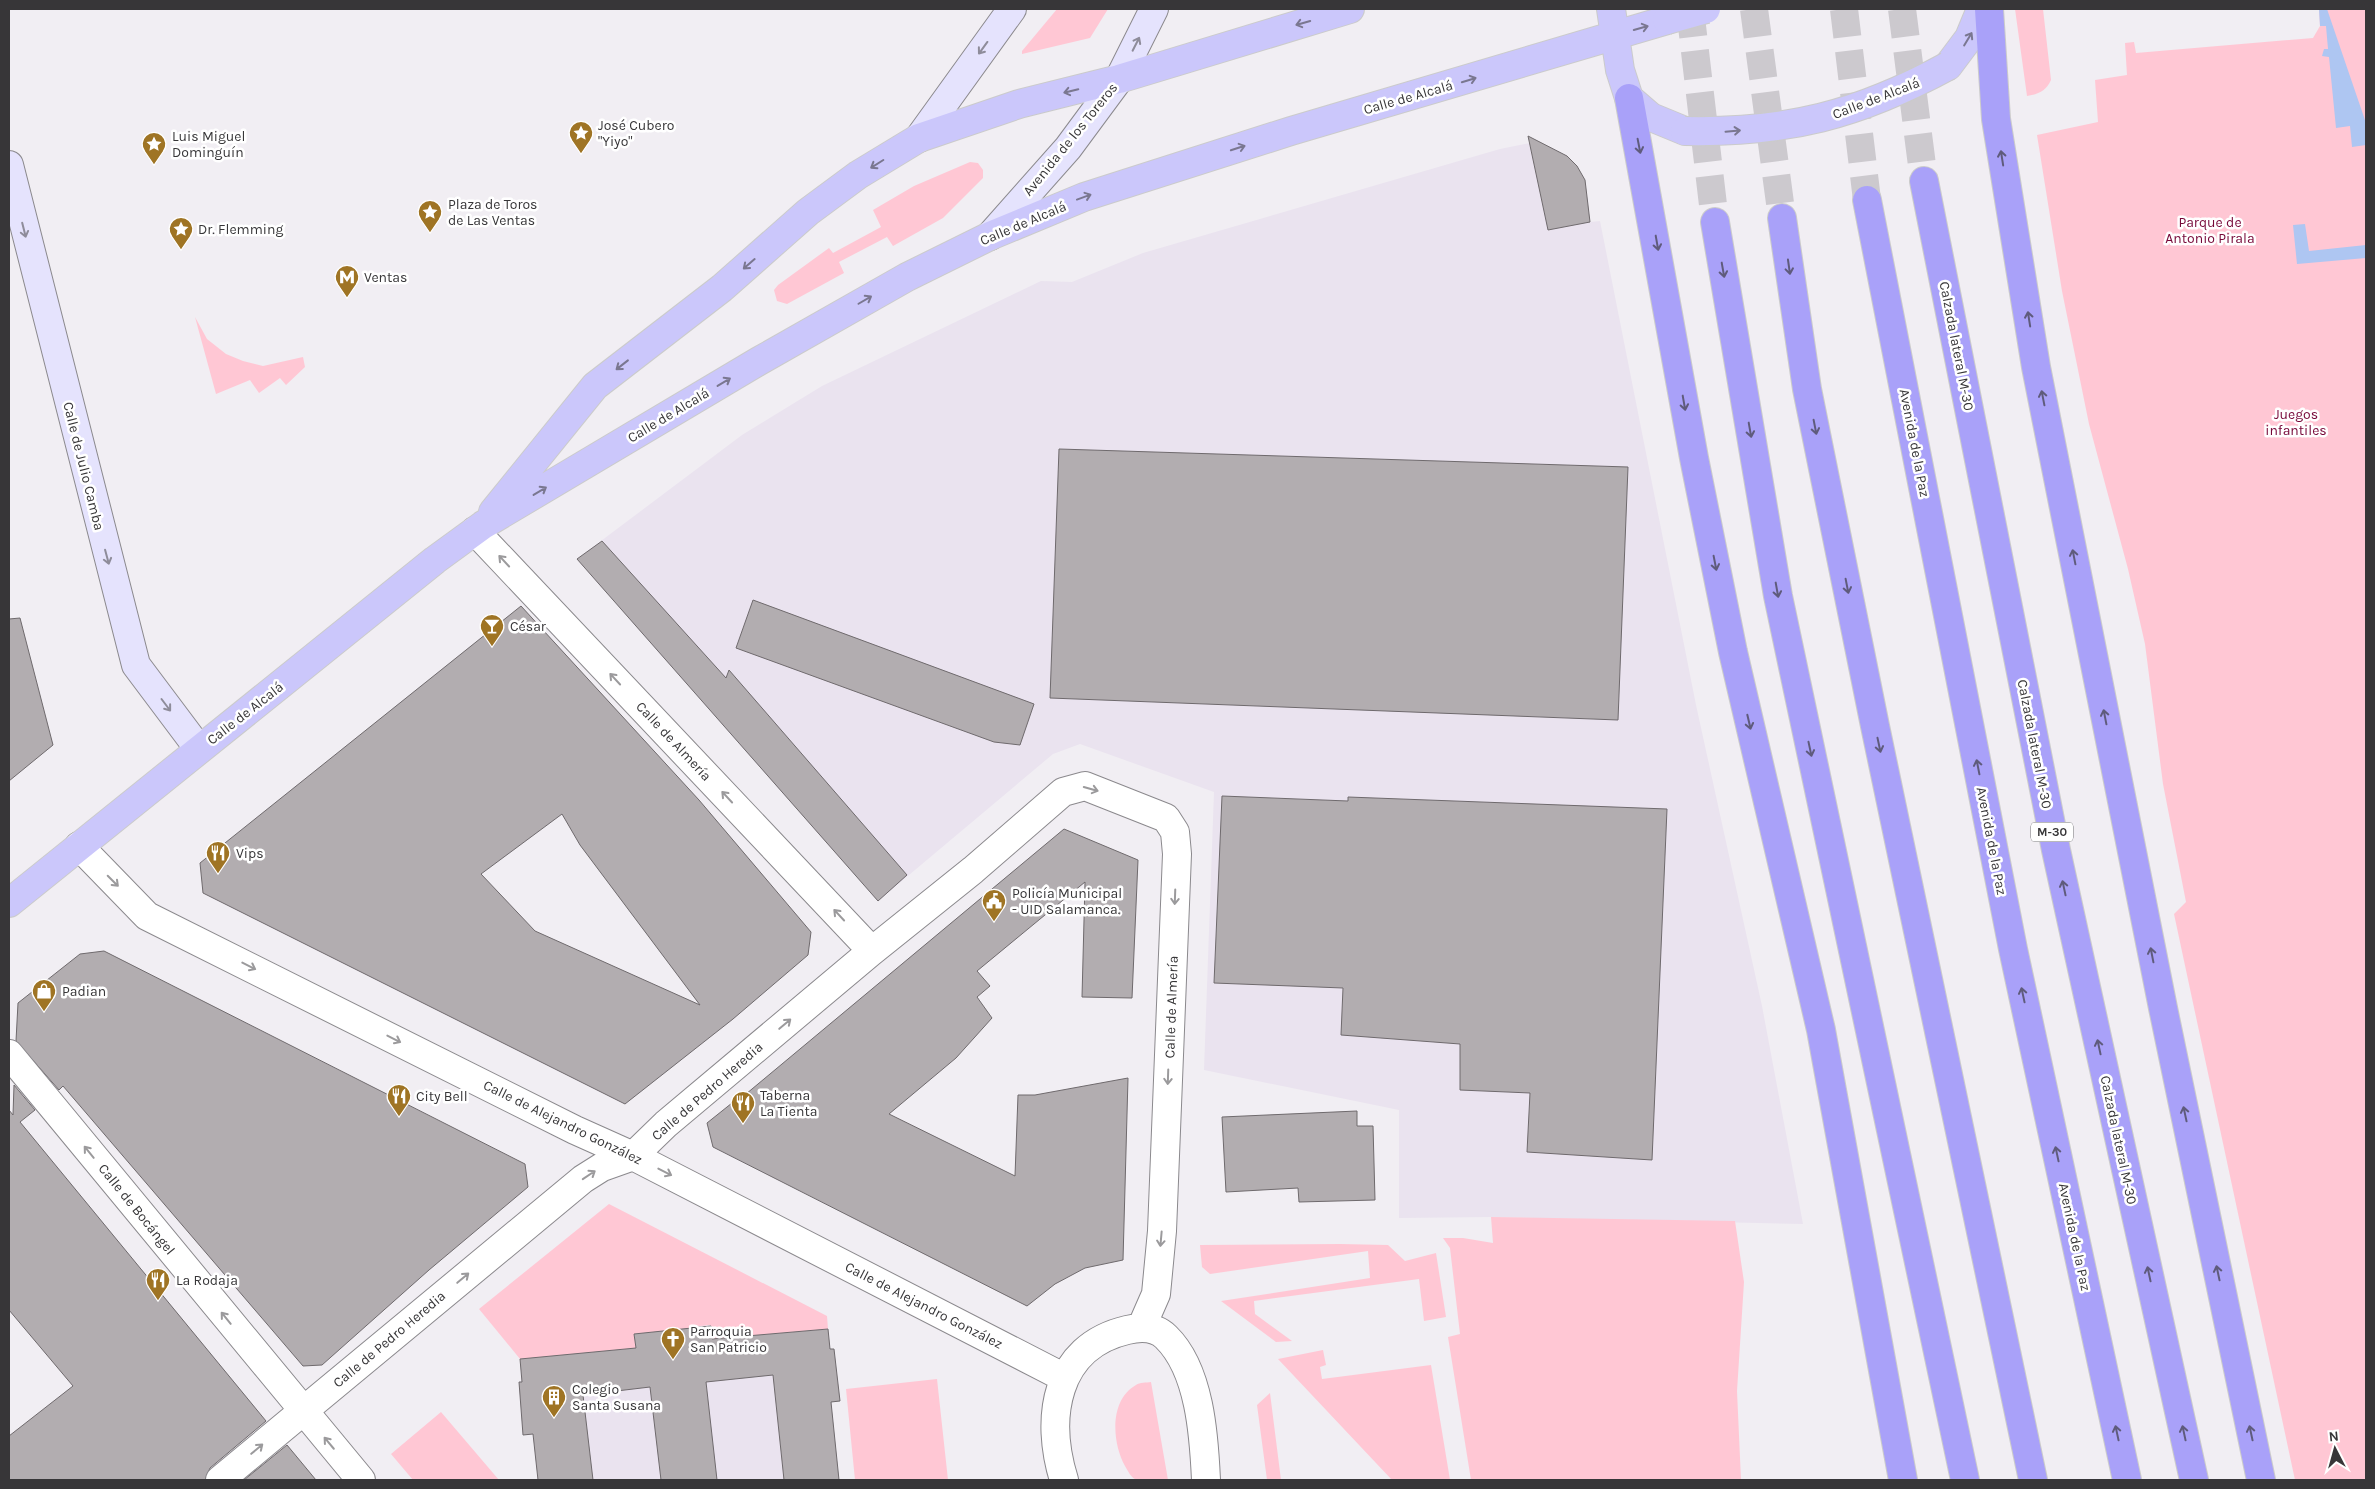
<svg xmlns="http://www.w3.org/2000/svg" width="2375" height="1489" viewBox="0 0 2375 1489" font-family="Karla,sans-serif">
  <rect width="100%" height="100%" fill="#f1eef3"/>
  <path fill="#eae3ef" d="M 1530,143 L 1550,147 L 1567,156 L 1577,166 L 1585,180 L 1590,222 L 1600,221 L 1696,705 L 1762,1006 L 1803,1224 L 1491,1217 L 1399,1218 L 1399,1110 L 1204,1070 L 1214,792 L 1080,744 L 1053,754 L 878,901 L 577,559 L 742,435 L 822,386 L 1041,281 L 1072,282 L 1143,253 L 1500,149 Z
    M 710,1325 L 712,1339 L 828,1329 L 830,1349 L 834,1349 L 840,1401 L 831,1402 L 839,1480 L 538,1480 L 533,1434 L 523,1435 L 519,1382 L 522,1381 L 520,1359 L 636,1348 L 634,1334 L 653,1332 L 655,1345 L 691,1342 L 690,1327 Z"/>
  <path fill="#ffc7d4" d="M 1057,9 L 1108,9 L 1090,38 L 1022,54 L 1022,51 Z
    M 2015,9 L 2043,9 L 2051,80 C 2046,91 2039,94 2027,96 Z
    M 2319,9 L 2366,9 L 2366,1480 L 2295,1480 L 2174,914 L 2186,902 L 2163,784 L 2145,644 L 2128,569 L 2089,424 L 2062,291 L 2037,135 L 2098,122 L 2095,80 L 2127,75 L 2125,43 L 2134,42 L 2136,53 L 2313,38 L 2320,26 Z
    M 970,162 L 978,163 L 983,170 L 983,178 L 943,218 L 893,246 L 887,237 L 839,262 L 844,273 L 787,304 L 777,301 L 774,290 L 778,285 L 829,248 L 833,253 L 881,227 L 873,210 L 914,186 Z
    M 195,317 L 207,339 L 226,354 L 243,361 L 263,366 L 303,357 L 305,367 L 286,385 L 280,378 L 259,393 L 250,380 L 216,394 Z
    M 609,1204 L 827,1316 L 828,1329 L 712,1339 L 710,1325 L 690,1327 L 691,1343 L 655,1346 L 653,1332 L 634,1334 L 636,1348 L 520,1359 L 479,1309 Z
    M 1491,1217 L 1735,1221 L 1744,1282 L 1737,1391 L 1741,1480 L 1471,1480 L 1448,1337 L 1460,1334 L 1450,1248 L 1443,1238 L 1463,1238 L 1493,1243 Z
    M 1340,1244 L 1388,1245 L 1405,1261 L 1436,1253 L 1446,1317 L 1424,1321 L 1419,1279 L 1254,1301 L 1255,1314 L 1292,1341 L 1276,1342 L 1221,1301 L 1370,1278 L 1368,1251 L 1210,1274 L 1202,1267 L 1200,1245 Z
    M 1323,1350 L 1326,1365 L 1320,1367 L 1322,1379 L 1431,1365 L 1450,1480 L 1392,1480 L 1278,1359 Z
    M 937,1379 L 948,1480 L 855,1480 L 846,1389 Z
    M 1151,1382 L 1168,1480 C 1159,1480 1146,1483 1137,1480 C 1131,1478 1128,1471 1125,1466 C 1112,1443 1109,1400 1136,1385 C 1140,1382 1146,1383 1151,1382 Z
    M 1270,1393 L 1281,1480 L 1267,1480 L 1257,1405 Z
    M 441,1412 L 499,1480 L 413,1480 L 391,1454 Z"/>
  <path fill="#aec6f2" d="M 2319,9 L 2327,9 L 2366,123 L 2366,145 L 2352,147 L 2350,126 L 2336,128 L 2329,57 L 2322,56 L 2324,49 L 2328,49 L 2326,26 L 2320,26 Z
    M 2305,224 L 2309,251 L 2366,245 L 2366,258 L 2297,264 L 2293,225 Z"/>
  <path fill="#b2adb0" stroke="#6f6a6d" fill-rule="evenodd" d="M 1528,136 L 1567,156 L 1577,166 L 1585,180 L 1590,222 L 1548,230 Z
    M 1059,449 L 1628,467 L 1618,720 L 1050,698 Z
    M 602,541 L 726,678 L 729,670 L 907,875 L 878,901 L 577,559 Z
    M 753,600 L 1034,704 L 1020,745 L 994,742 L 736,648 Z
    M 521,606 L 699,800 L 811,932 L 808,955 L 733,1019 L 625,1104 L 203,893 L 200,863 ZM 562,814 L 580,845 L 700,1005 L 535,931 L 481,874 Z
    M 20,618 L 53,745 L 9,781 L 9,619 Z
    M 1222,796 L 1348,801 L 1348,797 L 1667,809 L 1652,1160 L 1527,1152 L 1530,1093 L 1460,1090 L 1460,1044 L 1341,1035 L 1343,988 L 1214,983 Z
    M 1064,829 L 1138,860 L 1132,998 L 1082,997 L 1085,882 L 977,971 L 990,986 L 977,997 L 992,1018 L 956,1058 L 889,1114 L 1015,1176 L 1018,1095 L 1035,1095 L 1128,1078 L 1123,1260 L 1085,1268 L 1055,1284 L 1027,1306 L 713,1147 L 707,1123 L 732,1103 L 734,1104 Z
    M 104,951 L 525,1164 L 528,1187 L 429,1270 L 322,1365 L 303,1366 L 63,1086 L 59,1090 L 16,1041 L 18,1003 L 80,954 Z
    M 14,1085 L 35,1110 L 20,1122 L 266,1421 L 210,1468 L 205,1480 L 9,1480 L 9,1436 L 73,1386 L 9,1310 L 9,1110 L 13,1115 Z
    M 1357,1111 L 1357,1126 L 1373,1126 L 1375,1200 L 1299,1202 L 1298,1188 L 1226,1192 L 1222,1117 Z
    M 711,1326 L 712,1339 L 828,1329 L 830,1349 L 834,1349 L 840,1401 L 831,1402 L 839,1480 L 784,1480 L 773,1375 L 706,1382 L 717,1480 L 661,1480 L 650,1387 L 583,1395 L 593,1480 L 538,1480 L 533,1434 L 523,1435 L 519,1382 L 522,1382 L 520,1359 L 636,1348 L 634,1334 Z
    M 287,1445 L 316,1480 L 244,1480 Z"/>
  <g fill="none" stroke-linecap="round" stroke-linejoin="round">
    <path stroke="#ccc9ce" stroke-width="28" stroke-dasharray="28 14" stroke-linecap="butt" d="M 1690,9 L 1715,222
      M 1754,9 L 1782,218
      M 1844,9 L 1867,200
      M 1902,9 L 1924,181"/>
    <g stroke="#8b898d" stroke-width="30">
      <path id="street" d="M 475,531 L 872,951
        M 79,846 L 147,916 L 575,1130 L 633,1156 L 1063,1377
        M 9,1054 L 361,1480
        M 220,1480 L 583,1179 L 602,1167 L 633,1156 L 666,1124 L 872,951 L 973,870 L 1063,792 L 1085,786 L 1166,818 L 1175,832 L 1177,854 L 1162,1231 L 1156,1294 L 1142,1326
        M 1064,1480 C 1045,1419 1054,1347 1127,1330 C 1140,1327 1155,1326 1166,1337 C 1200,1370 1204,1436 1206,1480"/>
    </g>
    <g stroke="#8b898d" stroke-width="30">
      <path id="secondary" d="M 919,138 L 1012,9
        M 9,165 L 136,665 L 199,749
        M 990,236 L 1068,148 L 1119,79 L 1154,9"/>
    </g>
    <g stroke="#cbcbcb" stroke-width="30">
      <path id="primary" d="M 1611,9 L 1620,70 L 1629,98 L 1651,117 L 1685,131
        M 1948,66 L 1969,38 L 1981,9
        M 493,512 L 595,386 L 722,288 L 808,212 L 858,175 L 919,138 L 1019,104 L 1119,79 L 1350,9
        M 9,903 L 435,560 L 483,525 L 759,361 L 907,277 L 990,236 L 1084,197 L 1291,131 L 1667,20"/>
    </g>
    <g stroke="#cbcbcb" stroke-width="30">
      <path id="highway" d="M 1989,9 L 1996,119 L 2036,367 L 2163,1008 L 2261,1480
        M 1629,98 L 1694,458 L 1733,652 L 1821,1030 L 1903,1480
        M 1924,181 L 2056,850 L 2194,1480
        M 1867,200 L 2013,949 L 2127,1480
        M 1782,218 L 1807,389 L 1875,726 L 2033,1480
        M 1715,222 L 1778,596 L 1965,1480"/>
    </g>
    <use href="#street" stroke="#fff" stroke-width="28"/>
    <use href="#secondary" stroke="#e5e3fd" stroke-width="28"/>
    <use href="#primary" stroke="#cbc7fb" stroke-width="28"/>
    <use href="#highway" stroke="#a9a1f9" stroke-width="28"/>
    <g stroke="#cbcbcb" stroke-width="30" stroke-linecap="butt">
      <path id="primary-bridge" d="M 1667,20 L 1706,9
        M 1685,131 C 1787,133 1858,115 1948,66"/>
    </g>
    <use href="#primary-bridge" stroke="#cbc7fb" stroke-width="28"/>
  </g>
  <defs><path id="oneway-shaft" d="M-6 0H5M1.5-3L5.5 0L1.5 3" fill="none" stroke-width="1.6" stroke-linecap="round" stroke-linejoin="round" transform="scale(1.25)"/></defs>
  <g stroke="#7a7790">
    <use href="#oneway-shaft" transform="translate(1303 23) rotate(164)"/>
    <use href="#oneway-shaft" transform="translate(1641 28) rotate(-16)"/>
    <use href="#oneway-shaft" transform="translate(1968 39) rotate(-59)"/>
    <use href="#oneway-shaft" transform="translate(1469 80) rotate(-17)"/>
    <use href="#oneway-shaft" transform="translate(1071 91) rotate(166)"/>
    <use href="#oneway-shaft" transform="translate(1733 131) rotate(-5)"/>
    <use href="#oneway-shaft" transform="translate(1238 148) rotate(-18)"/>
    <use href="#oneway-shaft" transform="translate(877 164) rotate(148)"/>
    <use href="#oneway-shaft" transform="translate(1084 197) rotate(-20)"/>
    <use href="#oneway-shaft" transform="translate(749 264) rotate(139)"/>
    <use href="#oneway-shaft" transform="translate(865 300) rotate(-30)"/>
    <use href="#oneway-shaft" transform="translate(622 365) rotate(142)"/>
    <use href="#oneway-shaft" transform="translate(724 382) rotate(-31)"/>
    <use href="#oneway-shaft" transform="translate(540 491) rotate(-31)"/>
  </g>
  <g stroke="#8e8c9a">
    <use href="#oneway-shaft" transform="translate(1136 44) rotate(-63)"/>
    <use href="#oneway-shaft" transform="translate(983 48) rotate(126)"/>
    <use href="#oneway-shaft" transform="translate(24 230) rotate(76)"/>
    <use href="#oneway-shaft" transform="translate(107 557) rotate(75)"/>
    <use href="#oneway-shaft" transform="translate(166 705) rotate(53)"/>
  </g>
  <g stroke="#5f5b7c">
    <use href="#oneway-shaft" transform="translate(1639 146) rotate(79)"/>
    <use href="#oneway-shaft" transform="translate(2002 158) rotate(-99)"/>
    <use href="#oneway-shaft" transform="translate(1657 243) rotate(80)"/>
    <use href="#oneway-shaft" transform="translate(1789 267) rotate(82)"/>
    <use href="#oneway-shaft" transform="translate(1723 270) rotate(80)"/>
    <use href="#oneway-shaft" transform="translate(2029 319) rotate(-99)"/>
    <use href="#oneway-shaft" transform="translate(2043 398) rotate(-101)"/>
    <use href="#oneway-shaft" transform="translate(1684 403) rotate(80)"/>
    <use href="#oneway-shaft" transform="translate(1815 427) rotate(79)"/>
    <use href="#oneway-shaft" transform="translate(1750 430) rotate(80)"/>
    <use href="#oneway-shaft" transform="translate(2074 557) rotate(-101)"/>
    <use href="#oneway-shaft" transform="translate(1715 563) rotate(79)"/>
    <use href="#oneway-shaft" transform="translate(1847 586) rotate(79)"/>
    <use href="#oneway-shaft" transform="translate(1777 590) rotate(80)"/>
    <use href="#oneway-shaft" transform="translate(2105 717) rotate(-101)"/>
    <use href="#oneway-shaft" transform="translate(1749 722) rotate(77)"/>
    <use href="#oneway-shaft" transform="translate(1879 745) rotate(78)"/>
    <use href="#oneway-shaft" transform="translate(1810 749) rotate(78)"/>
    <use href="#oneway-shaft" transform="translate(1978 767) rotate(-101)"/>
    <use href="#oneway-shaft" transform="translate(2064 888) rotate(-102)"/>
    <use href="#oneway-shaft" transform="translate(2152 955) rotate(-101)"/>
    <use href="#oneway-shaft" transform="translate(2023 995) rotate(-102)"/>
    <use href="#oneway-shaft" transform="translate(2099 1047) rotate(-102)"/>
    <use href="#oneway-shaft" transform="translate(2185 1114) rotate(-102)"/>
    <use href="#oneway-shaft" transform="translate(2057 1154) rotate(-102)"/>
    <use href="#oneway-shaft" transform="translate(2218 1273) rotate(-102)"/>
    <use href="#oneway-shaft" transform="translate(2149 1274) rotate(-102)"/>
    <use href="#oneway-shaft" transform="translate(2117 1433) rotate(-102)"/>
    <use href="#oneway-shaft" transform="translate(2184 1433) rotate(-102)"/>
    <use href="#oneway-shaft" transform="translate(2251 1433) rotate(-102)"/>
  </g>
  <g stroke="#9b9a9c">
    <use href="#oneway-shaft" transform="translate(504 561) rotate(-133)"/>
    <use href="#oneway-shaft" transform="translate(615 679) rotate(-133)"/>
    <use href="#oneway-shaft" transform="translate(1091 789) rotate(16)"/>
    <use href="#oneway-shaft" transform="translate(727 797) rotate(-133)"/>
    <use href="#oneway-shaft" transform="translate(113 881) rotate(45)"/>
    <use href="#oneway-shaft" transform="translate(1175 897) rotate(92)"/>
    <use href="#oneway-shaft" transform="translate(839 915) rotate(-133)"/>
    <use href="#oneway-shaft" transform="translate(249 966) rotate(27)"/>
    <use href="#oneway-shaft" transform="translate(785 1024) rotate(-40)"/>
    <use href="#oneway-shaft" transform="translate(394 1039) rotate(27)"/>
    <use href="#oneway-shaft" transform="translate(1168 1077) rotate(92)"/>
    <use href="#oneway-shaft" transform="translate(89 1152) rotate(-129)"/>
    <use href="#oneway-shaft" transform="translate(665 1172) rotate(27)"/>
    <use href="#oneway-shaft" transform="translate(589 1175) rotate(-34)"/>
    <use href="#oneway-shaft" transform="translate(1161 1239) rotate(95)"/>
    <use href="#oneway-shaft" transform="translate(463 1278) rotate(-40)"/>
    <use href="#oneway-shaft" transform="translate(226 1318) rotate(-129)"/>
    <use href="#oneway-shaft" transform="translate(329 1443) rotate(-130)"/>
    <use href="#oneway-shaft" transform="translate(257 1449) rotate(-40)"/>
  </g>
  <defs>
    <g id="sight-pin" transform="scale(1.25)"><path d="M0 17L-7.5 6A9.5 9.5 0 1 1 7.5 6Z" fill="#9f7424" stroke="#fff"/><path d="M0-6L1.8-2.2L6-1.7L2.9 1.2L3.7 5.4L0 3.3L-3.7 5.4L-2.9 1.2L-6-1.7L-1.8-2.2Z" fill="#fff"/></g>
    <g id="metro-pin" transform="scale(1.25)"><path d="M0 17L-7.5 6A9.5 9.5 0 1 1 7.5 6Z" fill="#9f7424" stroke="#fff"/><path d="M-5.5 5V-5H-3L0 0L3-5H5.5V5H3V-.5L0 4L-3-.5V5Z" fill="#fff"/></g>
    <g id="bar-pin" transform="scale(1.25)"><path d="M0 17L-7.5 6A9.5 9.5 0 1 1 7.5 6Z" fill="#9f7424" stroke="#fff"/><path d="M-6-5H6L.8 .8V4.5H3.5V6h-7V4.5H-.8V.8Z" fill="#fff"/></g>
    <g id="restaurant-pin" transform="scale(1.25)"><path d="M0 17L-7.5 6A9.5 9.5 0 1 1 7.5 6Z" fill="#9f7424" stroke="#fff"/><path d="M-5-6h1v4h1v-4h1v4h1v-4h1v5L-1.5 .5V6h-2V.5L-5-1ZM5-6V6H3V1.5H1.5Q1.5-4 5-6Z" fill="#fff"/></g>
    <g id="civic-pin" transform="scale(1.25)"><path d="M0 17L-7.5 6A9.5 9.5 0 1 1 7.5 6Z" fill="#9f7424" stroke="#fff"/><path d="M-.6-6.5H3V-4.5H.6V-3L4-1V1h2V6H-6V1h2V-1L-.6-3ZM-1.2 2.5V6h2.4V2.5Z" fill="#fff"/></g>
    <g id="shop-pin" transform="scale(1.25)"><path d="M0 17L-7.5 6A9.5 9.5 0 1 1 7.5 6Z" fill="#9f7424" stroke="#fff"/><path d="M-5-2.5h2.3a2.7 3.5 0 0 1 5.4 0H5L5.5 6h-11ZM-1.5-2.5h3a1.5 2.3 0 0 0-3 0Z" fill="#fff"/></g>
    <g id="church-pin" transform="scale(1.25)"><path d="M0 17L-7.5 6A9.5 9.5 0 1 1 7.5 6Z" fill="#9f7424" stroke="#fff"/><path d="M-1.2-6h2.4v3.5h3.3v2.4h-3.3V6h-2.4V-.1h-3.3v-2.4h3.3Z" fill="#fff"/></g>
    <g id="building-pin" transform="scale(1.25)"><path d="M0 17L-7.5 6A9.5 9.5 0 1 1 7.5 6Z" fill="#9f7424" stroke="#fff"/><path d="M-4-6H4V6H1V3H-1V6H-4ZM-2.5-4.3h1.7v1.8h-1.7ZM.8-4.3h1.7v1.8H.8ZM-2.5-1h1.7V.8h-1.7ZM.8-1h1.7V.8H.8Z" fill="#fff"/></g>
  </defs>
  <g fill-rule="evenodd">
    <use href="#sight-pin" x="581" y="133"/>
    <use href="#sight-pin" x="154" y="144"/>
    <use href="#sight-pin" x="430" y="212"/>
    <use href="#sight-pin" x="181" y="229"/>
    <use href="#metro-pin" x="347" y="277"/>
    <use href="#bar-pin" x="492" y="626"/>
    <use href="#restaurant-pin" x="218" y="853"/>
    <use href="#civic-pin" x="994" y="901"/>
    <use href="#shop-pin" x="44" y="991"/>
    <use href="#restaurant-pin" x="399" y="1096"/>
    <use href="#restaurant-pin" x="743" y="1103"/>
    <use href="#restaurant-pin" x="158" y="1280"/>
    <use href="#church-pin" x="673" y="1339"/>
    <use href="#building-pin" x="554" y="1397"/>
  </g>
  <g text-anchor="middle" stroke-width="5" stroke-linejoin="round" paint-order="stroke">
    <rect fill="#fff" stroke="#737274" stroke-width="1" x="2031" y="822.5" width="42" height="19" rx="4"/>
    <g font-size="12" font-weight="bold" fill="#373638">
      <text x="2052" y="836">M-30</text>
    </g>
    <g font-size="14" fill="#373638" stroke="#fff">
      <text transform="translate(1408 97) rotate(-16)" y="5">Calle de Alcalá</text>
      <text transform="translate(1876 98) rotate(-21)" y="5">Calle de Alcalá</text>
      <text transform="translate(1070 139) rotate(-51)" y="5">Avenida de los Toreros</text>
      <text transform="translate(1023 223) rotate(-23)" y="5">Calle de Alcalá</text>
      <text transform="translate(1957 346) rotate(79)" y="5">Calzada lateral M-30</text>
      <text transform="translate(668 415) rotate(-31)" y="5">Calle de Alcalá</text>
      <text transform="translate(1915 443) rotate(79)" y="5">Avenida de la Paz</text>
      <text transform="translate(84 466) rotate(76)" y="5">Calle de Julio Camba</text>
      <text transform="translate(245 713) rotate(-38)" y="5">Calle de Alcalá</text>
      <text transform="translate(674 741) rotate(47)" y="5">Calle de Almería</text>
      <text transform="translate(2035 744) rotate(79)" y="5">Calzada lateral M-30</text>
      <text transform="translate(1992 841) rotate(79)" y="5">Avenida de la Paz</text>
      <text transform="translate(1171 1007) rotate(-88)" y="5">Calle de Almería</text>
      <text transform="translate(707 1091) rotate(-41)" y="5">Calle de Pedro Heredia</text>
      <text transform="translate(563 1122) rotate(26)" y="5">Calle de Alejandro González</text>
      <text transform="translate(2119 1140) rotate(78)" y="5">Calzada lateral M-30</text>
      <text transform="translate(137 1209) rotate(51)" y="5">Calle de Bocángel</text>
      <text transform="translate(2075 1237) rotate(78)" y="5">Avenida de la Paz</text>
      <text transform="translate(924 1305) rotate(27)" y="5">Calle de Alejandro González</text>
      <text transform="translate(389 1339) rotate(-40)" y="5">Calle de Pedro Heredia</text>
    </g>
    <g font-size="14" fill="#373638" stroke="#fff" text-anchor="start">
      <text x="598" y="130">José Cubero<tspan x="598" dy="16">"Yiyo"</tspan></text>
      <text x="172" y="141">Luis Miguel<tspan x="172" dy="16">Dominguín</tspan></text>
      <text x="448" y="209">Plaza de Toros<tspan x="448" dy="16">de Las Ventas</tspan></text>
      <text x="198" y="234">Dr. Flemming</text>
      <text x="364" y="282">Ventas</text>
      <text x="510" y="631">César</text>
      <text x="236" y="858">Vips</text>
      <text x="1012" y="898">Policía Municipal<tspan x="1012" dy="16">- UID Salamanca.</tspan></text>
      <text x="62" y="996">Padian</text>
      <text x="760" y="1100">Taberna<tspan x="760" dy="16">La Tienta</tspan></text>
      <text x="416" y="1101">City Bell</text>
      <text x="176" y="1285">La Rodaja</text>
      <text x="690" y="1336">Parroquia<tspan x="690" dy="16">San Patricio</tspan></text>
      <text x="572" y="1394">Colegio<tspan x="572" dy="16">Santa Susana</tspan></text>
    </g>
    <g font-size="14" fill="#760738" stroke="#fff">
      <text x="2210" y="227">Parque de<tspan x="2210" dy="16">Antonio Pirala</tspan></text>
      <text x="2296" y="419">Juegos<tspan x="2296" dy="16">infantiles</tspan></text>
    </g>
  </g>
  <rect width="2375" height="1489" fill="none" stroke="#373638" stroke-width="20"/>
  <g transform="translate(2335 1449) rotate(354)" stroke="#ffffff" stroke-width="4" paint-order="stroke">
  <path d="M0-4L9 19L0 12L-9 19Z" fill="#373638"/>
  <text y="-8" font-size="14" font-weight="bold" text-anchor="middle" fill="#373638">N</text>
  </g>
</svg>
